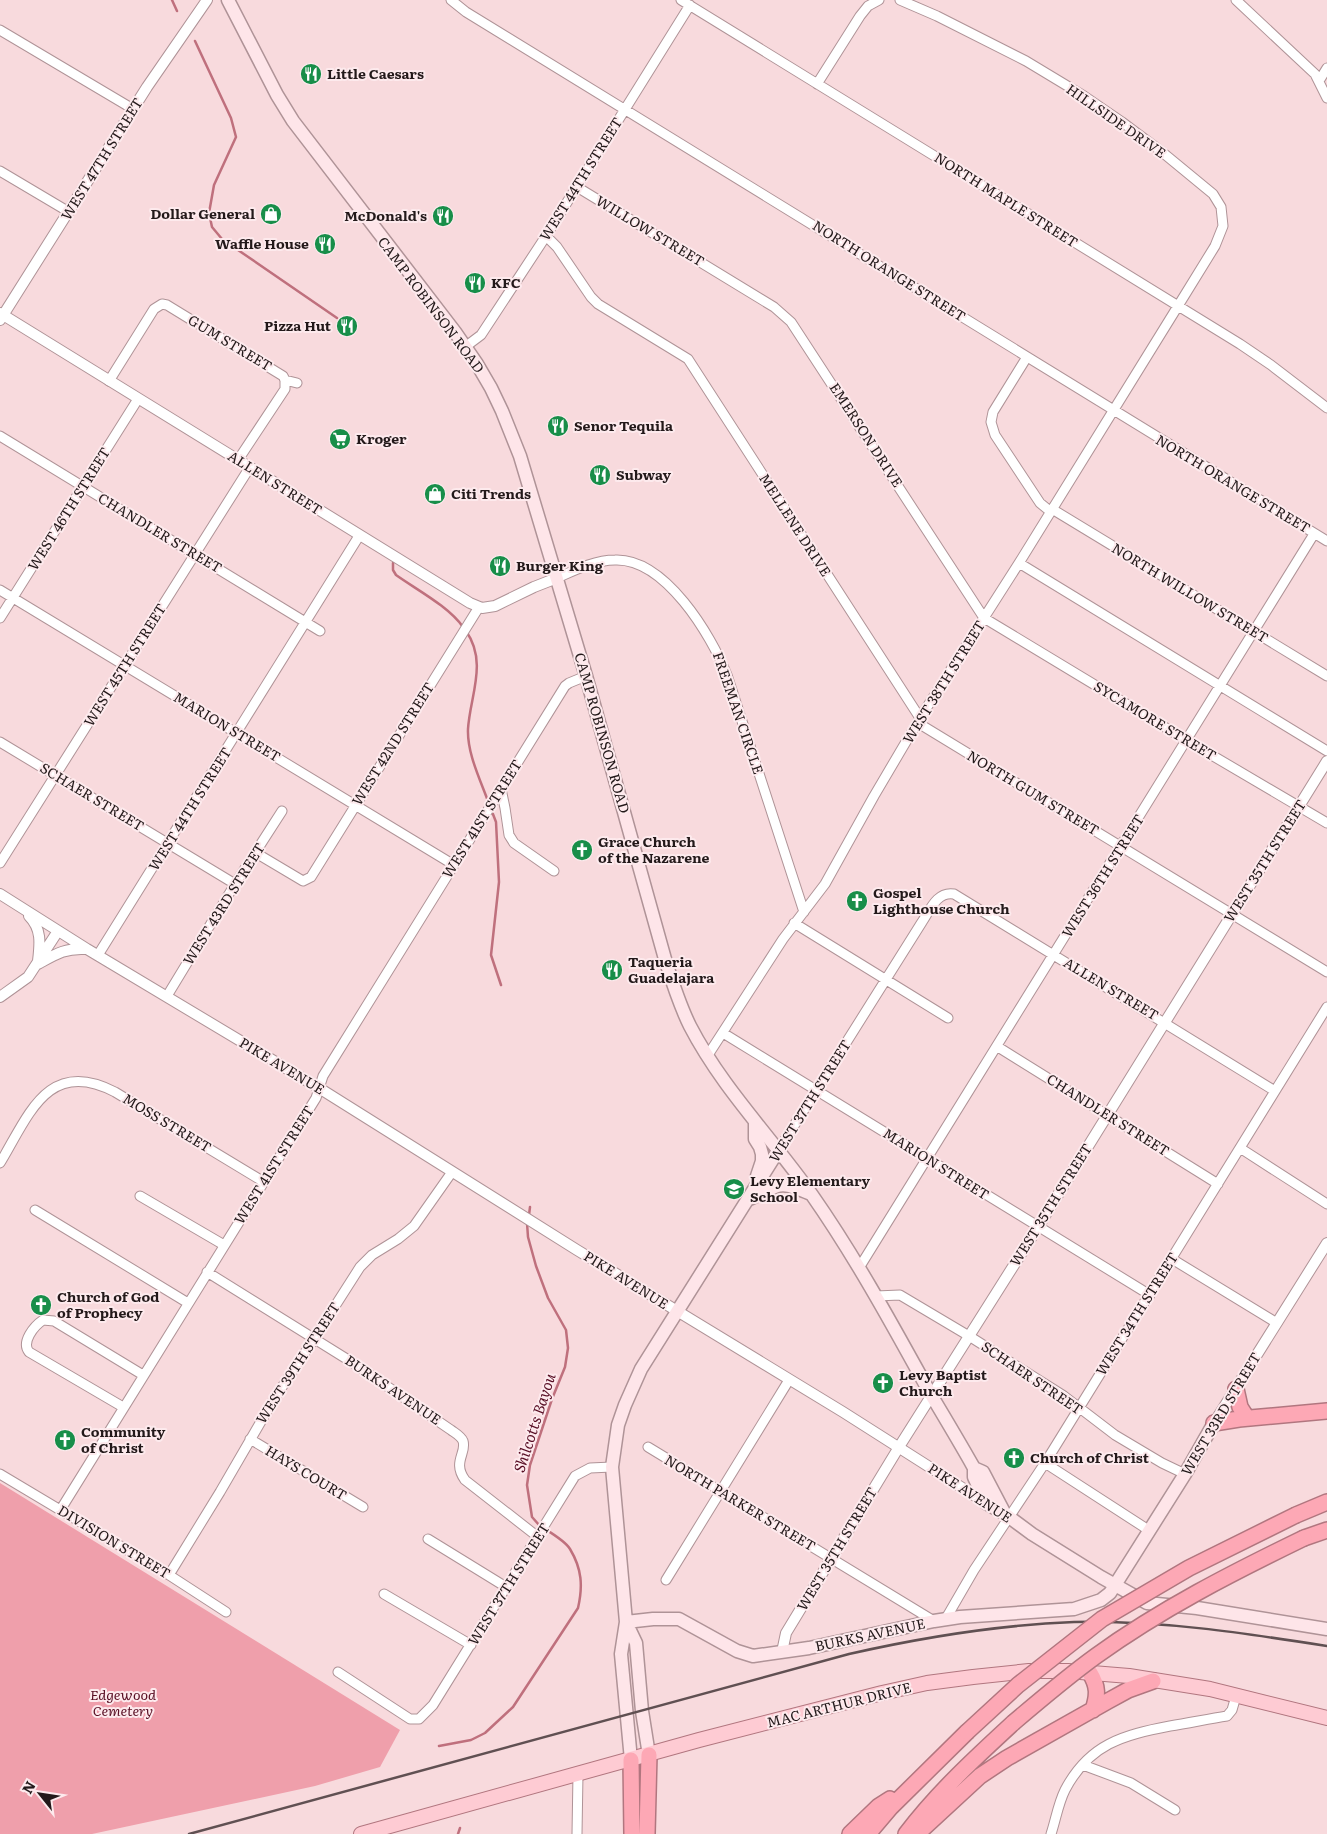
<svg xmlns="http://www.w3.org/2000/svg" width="1327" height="1834" viewBox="0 0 1327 1834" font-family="Literata,serif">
  <rect width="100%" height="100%" fill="#f8dadd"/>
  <path fill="#ef9fab" d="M 0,1483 L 400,1730 L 380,1767 L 315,1786 L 92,1834 L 0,1834 Z"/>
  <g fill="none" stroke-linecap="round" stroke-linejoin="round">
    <path stroke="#bf707d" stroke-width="2.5" d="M 172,0 L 177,11
      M 195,41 L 231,118 L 236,137 L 214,185 L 209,213 L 212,227 L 222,239 L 337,318
      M 393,563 L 393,570 L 396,575 C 417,590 448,606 463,627
      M 466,631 C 488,662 470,696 468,729 C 467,754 481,781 489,804
      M 491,809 L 496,822 L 499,882 L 491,955 L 501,985
      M 529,1215 L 530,1207
      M 527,1223 L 528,1237 L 536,1266 L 548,1298 L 566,1330 L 568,1348 L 565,1367 L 552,1399 L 530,1465 L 527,1485 L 532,1517 L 540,1526
      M 439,1746 L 471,1740 L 485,1733 L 513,1707 L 578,1608 C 583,1586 582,1569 570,1549 C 566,1542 553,1534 545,1529
      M 458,1834 L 460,1828"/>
    <g stroke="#af9397" stroke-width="11">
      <path id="minor" d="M 451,0 L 466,12 L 1327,541
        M 681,0 L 1240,344 L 1271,365 L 1327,408
        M 1236,0 L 1315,74 L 1327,98
        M 0,30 L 133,109
        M 1319,81 L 1327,68
        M 817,84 L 860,16 L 868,6 L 879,0
        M 0,171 L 69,212
        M 577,187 L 774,307 L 791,322 L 984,618 L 1186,740 L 1327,823
        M 546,236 L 557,247 L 591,297 L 598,304 L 688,359 L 920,718
        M 465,347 L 481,335 L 546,236 L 690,5
        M 1027,357 L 993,412 L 991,422 L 995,435 L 1040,503 L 1051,512
        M 109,381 L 154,309 L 162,304 L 167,305 L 283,376 L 285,380 L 297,383
        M 0,436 L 320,631
        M 238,460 L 285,389 L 285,380
        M 1052,509 L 1327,676
        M 1019,563 L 1327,751
        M 557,578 C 575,570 595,560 615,560 C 665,558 711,635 727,675 L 804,912
        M 0,590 L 454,865
        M 0,618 L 138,399
        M 918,723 L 1327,972
        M 0,742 L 235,884
        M 501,789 L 505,808 L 509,835 L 514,843 L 554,871
        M 256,853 L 303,881 L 311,877 L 479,607
        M 0,863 L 250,467
        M 794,923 L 948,1018
        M 98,955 L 359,536
        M 167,996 L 235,884 L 282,811
        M 723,1033 L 1150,1295
        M 998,1047 L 1218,1184
        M 708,1055 L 783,939 L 825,884 L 874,796 L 920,718 L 1019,563 L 1178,306 L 1215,246 L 1223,226 L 1221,207 L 1213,194 L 1162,152 L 1122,122 L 1084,96 L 1026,61 L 937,16 L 900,0
        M 1240,1148 L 1327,1204
        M 778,1151 L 922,922 C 930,910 937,891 954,894 L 1275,1091
        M 0,1163 C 29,1115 48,1057 115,1092 L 264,1182
        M 140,1196 L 224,1245
        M 35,1210 L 188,1303
        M 1172,1259 L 1277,1323
        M 859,1268 L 1314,534
        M 207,1272 L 350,1361 L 451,1430 C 455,1433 461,1436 463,1441 C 467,1453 452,1462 465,1480 L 538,1537
        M 876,1296 L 900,1295 L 969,1336 L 1064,1396 L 1115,1435 L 1162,1463 L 1185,1474
        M 123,1407 L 29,1352 C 21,1342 34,1326 43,1320 L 54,1321 L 143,1375
        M 250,1439 L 363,1507
        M 648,1447 L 934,1621
        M 1045,1463 L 1150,1531
        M 0,1474 L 169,1575 L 226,1612
        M 61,1509 L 316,1098 L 323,1076 L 565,686 L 569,683 L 586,676
        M 428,1539 L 506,1587
        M 169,1575 L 220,1492 L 274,1399 L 314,1339 L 360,1267 L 372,1255 L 398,1239 L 414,1226 L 452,1172
        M 666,1580 L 789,1380
        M 384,1594 L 471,1645
        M 945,1620 L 974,1570 L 1045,1463 L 1327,1007
        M 338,1672 L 410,1719 L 419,1719 L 433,1705 L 575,1476 L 590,1468 L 612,1467
        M 1083,1765 L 1131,1783 L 1175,1810
        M 577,1834 L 578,1774
        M 1051,1834 C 1056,1819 1058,1804 1065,1790 C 1089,1744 1123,1735 1170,1726 C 1189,1723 1208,1719 1227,1716 L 1232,1710 L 1236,1696"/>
    </g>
    <g stroke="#af9397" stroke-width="12">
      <path id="tertiary" d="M 0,313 L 470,603 L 482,608 L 495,606 L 534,587 L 557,578
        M 0,320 L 147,87 L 207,0
        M 0,894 L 87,949 L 319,1088 L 577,1250 L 843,1412 L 986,1503
        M 29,916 C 42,929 40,944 38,961
        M 38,964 C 56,954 65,948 85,949
        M 0,997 L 28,977 L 58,931
        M 1214,1423 L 1327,1243
        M 782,1652 L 786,1633 L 899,1447 L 1038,1227 L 1327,761"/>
    </g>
    <g stroke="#af9397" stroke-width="15">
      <path id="secondary" d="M 228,0 L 277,95 L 293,121 L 455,332 L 477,364 L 491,388 L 502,411 L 520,456 L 586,676 L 665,959 C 672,981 679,1004 690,1026 C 722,1088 772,1138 812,1195 C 856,1258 893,1326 930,1393 C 945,1418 960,1443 974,1468 L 974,1477 L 986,1503 L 1005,1514 L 1032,1534 L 1101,1577 L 1147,1603 L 1197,1608 L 1327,1629
        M 755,1122 L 755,1139 L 760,1147 L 762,1154 L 762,1161 L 757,1176
        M 747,1200 C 781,1186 774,1178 811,1194
        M 974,1468 L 983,1472 L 1005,1514
        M 626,1622 L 653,1619 L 679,1619 L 737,1651 L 753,1656 L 809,1648 L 934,1621 L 960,1617 L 1074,1609 L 1101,1600 L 1110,1593 L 1185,1474 L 1214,1423
        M 626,1622 L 636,1643 L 642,1711 L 649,1755
        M 631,1760 L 621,1654 L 626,1622 L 612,1467 L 618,1425 L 625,1405 L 641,1369 L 778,1151"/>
    </g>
    <g stroke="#b1767f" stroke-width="16">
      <path id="primary" d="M 361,1834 L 699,1740 L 882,1693 L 927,1683 L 973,1677 L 1029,1671 L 1068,1671 L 1129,1676 L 1210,1689 L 1327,1718"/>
    </g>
    <g stroke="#b1767f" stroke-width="18">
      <path id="motorway" d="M 1236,1389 L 1240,1407 L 1247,1418
        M 1214,1423 L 1239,1419 L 1327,1411
        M 1296,1515 L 1327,1502
        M 1304,1538 L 1327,1530
        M 1090,1673 C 1098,1686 1098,1695 1093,1710
        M 631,1760 L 632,1834
        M 647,1834 L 649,1755
        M 850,1834 L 879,1806 L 890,1799
        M 868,1834 L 891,1807 L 967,1732
        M 906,1834 C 937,1793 975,1758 1013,1723
        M 917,1834 L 980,1776 L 1007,1758 L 1108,1701 L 1128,1690 L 1153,1681"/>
    </g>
    <use href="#minor" stroke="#fff" stroke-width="9"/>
    <use href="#tertiary" stroke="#fff" stroke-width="10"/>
    <use href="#secondary" stroke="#fee5e9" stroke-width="12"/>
    <use href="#primary" stroke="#fecbd3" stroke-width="14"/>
    <use href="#motorway" stroke="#fda8b5" stroke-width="15"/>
    <path stroke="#605052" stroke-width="2.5" d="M 189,1834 L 849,1654 C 924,1637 998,1625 1074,1622 C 1159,1620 1244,1633 1327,1646"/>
    <g stroke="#b1767f" stroke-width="18" stroke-linecap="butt">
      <path id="motorway-bridge" d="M 1013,1723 C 1040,1700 1067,1677 1096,1656 C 1161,1609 1232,1573 1304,1538
        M 967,1732 L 1018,1685 L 1102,1619 L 1189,1568 L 1296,1515"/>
    </g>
    <use href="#motorway-bridge" stroke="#fda8b5" stroke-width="15"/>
  </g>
  <defs>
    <g id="restaurant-disc" transform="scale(1.125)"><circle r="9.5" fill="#188e49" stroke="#fdeaed"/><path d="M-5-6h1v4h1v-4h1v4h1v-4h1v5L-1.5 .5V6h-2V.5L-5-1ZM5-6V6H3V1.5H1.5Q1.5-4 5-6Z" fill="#fff"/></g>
    <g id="shop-disc" transform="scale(1.125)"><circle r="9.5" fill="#188e49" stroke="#fdeaed"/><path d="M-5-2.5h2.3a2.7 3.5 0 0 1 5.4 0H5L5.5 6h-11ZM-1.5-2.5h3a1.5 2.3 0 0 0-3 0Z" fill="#fff"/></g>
    <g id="supermarket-disc" transform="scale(1.125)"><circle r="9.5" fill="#188e49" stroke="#fdeaed"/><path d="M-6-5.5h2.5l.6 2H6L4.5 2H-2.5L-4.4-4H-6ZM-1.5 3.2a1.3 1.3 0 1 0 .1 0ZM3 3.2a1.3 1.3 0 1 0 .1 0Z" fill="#fff"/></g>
    <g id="church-disc" transform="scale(1.125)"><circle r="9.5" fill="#188e49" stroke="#fdeaed"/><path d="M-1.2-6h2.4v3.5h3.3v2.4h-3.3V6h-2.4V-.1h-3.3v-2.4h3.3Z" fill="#fff"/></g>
    <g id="school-disc" transform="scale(1.125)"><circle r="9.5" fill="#188e49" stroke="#fdeaed"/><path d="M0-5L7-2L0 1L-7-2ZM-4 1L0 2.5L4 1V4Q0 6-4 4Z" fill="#fff"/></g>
  </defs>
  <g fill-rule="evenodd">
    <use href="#restaurant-disc" x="311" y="74"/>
    <use href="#shop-disc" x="271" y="214"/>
    <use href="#restaurant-disc" x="443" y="216"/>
    <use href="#restaurant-disc" x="325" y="244"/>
    <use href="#restaurant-disc" x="475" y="283"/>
    <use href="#restaurant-disc" x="347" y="326"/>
    <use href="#restaurant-disc" x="558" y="426"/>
    <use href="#supermarket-disc" x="340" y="439"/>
    <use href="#restaurant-disc" x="600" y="475"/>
    <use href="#shop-disc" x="435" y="494"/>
    <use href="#restaurant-disc" x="500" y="566"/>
    <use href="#church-disc" x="582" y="850"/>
    <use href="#church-disc" x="857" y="901"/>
    <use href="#restaurant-disc" x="612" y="970"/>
    <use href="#school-disc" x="734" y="1189"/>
    <use href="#church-disc" x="41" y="1305"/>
    <use href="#church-disc" x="883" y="1383"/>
    <use href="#church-disc" x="65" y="1440"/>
    <use href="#church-disc" x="1014" y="1458"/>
  </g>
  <g text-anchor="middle" stroke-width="4" stroke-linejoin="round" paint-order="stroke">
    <g font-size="14" font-weight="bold" fill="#23191a" stroke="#fdeaed" text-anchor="start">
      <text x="327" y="79">Little Caesars</text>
      <text x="255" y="219" text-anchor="end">Dollar General</text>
      <text x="427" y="221" text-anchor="end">McDonald's</text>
      <text x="309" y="249" text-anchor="end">Waffle House</text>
      <text x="491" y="288">KFC</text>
      <text x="331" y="331" text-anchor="end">Pizza Hut</text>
      <text x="574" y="431">Senor Tequila</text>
      <text x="356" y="444">Kroger</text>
      <text x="616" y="480">Subway</text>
      <text x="451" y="499">Citi Trends</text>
      <text x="516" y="571">Burger King</text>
      <text x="598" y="847">Grace Church<tspan x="598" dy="16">of the Nazarene</tspan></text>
      <text x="873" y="898">Gospel<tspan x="873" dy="16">Lighthouse Church</tspan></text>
      <text x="628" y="967">Taqueria<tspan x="628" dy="16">Guadelajara</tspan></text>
      <text x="750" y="1186">Levy Elementary<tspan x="750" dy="16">School</tspan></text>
      <text x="57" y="1302">Church of God<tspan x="57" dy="16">of Prophecy</tspan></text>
      <text x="899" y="1380">Levy Baptist<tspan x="899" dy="16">Church</tspan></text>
      <text x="81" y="1437">Community<tspan x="81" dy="16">of Christ</tspan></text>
      <text x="1030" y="1463">Church of Christ</text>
    </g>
    <g font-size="14" fill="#23191a" stroke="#fdeaed">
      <text transform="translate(1116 121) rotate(35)" y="5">HILLSIDE DRIVE</text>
      <text transform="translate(102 159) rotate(-58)" y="5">WEST 47TH STREET</text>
      <text transform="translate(581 179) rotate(-58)" y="5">WEST 44TH STREET</text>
      <text transform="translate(1006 200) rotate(32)" y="5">NORTH MAPLE STREET</text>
      <text transform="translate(650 231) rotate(31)" y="5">WILLOW STREET</text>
      <text transform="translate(889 271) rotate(32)" y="5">NORTH ORANGE STREET</text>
      <text transform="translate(431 305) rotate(53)" y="5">CAMP ROBINSON ROAD</text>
      <text transform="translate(230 343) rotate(31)" y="5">GUM STREET</text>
      <text transform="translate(866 435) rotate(57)" y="5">EMERSON DRIVE</text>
      <text transform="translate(275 483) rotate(32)" y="5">ALLEN STREET</text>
      <text transform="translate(1233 484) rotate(31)" y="5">NORTH ORANGE STREET</text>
      <text transform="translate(69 509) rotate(-58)" y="5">WEST 46TH STREET</text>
      <text transform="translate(795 525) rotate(57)" y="5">MELLENE DRIVE</text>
      <text transform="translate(160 533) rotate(31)" y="5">CHANDLER STREET</text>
      <text transform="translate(1190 593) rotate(31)" y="5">NORTH WILLOW STREET</text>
      <text transform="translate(125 665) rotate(-58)" y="5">WEST 45TH STREET</text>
      <text transform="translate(944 682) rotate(-58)" y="5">WEST 38TH STREET</text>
      <text transform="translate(738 713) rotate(71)" y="5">FREEMAN CIRCLE</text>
      <text transform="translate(1155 721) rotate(31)" y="5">SYCAMORE STREET</text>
      <text transform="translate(227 727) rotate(31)" y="5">MARION STREET</text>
      <text transform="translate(602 733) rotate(74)" y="5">CAMP ROBINSON ROAD</text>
      <text transform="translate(393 744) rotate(-58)" y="5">WEST 42ND STREET</text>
      <text transform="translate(1033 793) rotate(31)" y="5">NORTH GUM STREET</text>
      <text transform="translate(92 797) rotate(31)" y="5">SCHAER STREET</text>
      <text transform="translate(190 809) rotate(-58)" y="5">WEST 44TH STREET</text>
      <text transform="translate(482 819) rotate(-58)" y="5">WEST 41ST STREET</text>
      <text transform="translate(1265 861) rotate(-58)" y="5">WEST 35TH STREET</text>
      <text transform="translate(1103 876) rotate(-58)" y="5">WEST 36TH STREET</text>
      <text transform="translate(224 904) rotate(-58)" y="5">WEST 43RD STREET</text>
      <text transform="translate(1111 989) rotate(31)" y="5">ALLEN STREET</text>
      <text transform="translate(282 1066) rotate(31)" y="5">PIKE AVENUE</text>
      <text transform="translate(810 1101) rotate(-58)" y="5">WEST 37TH STREET</text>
      <text transform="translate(1108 1115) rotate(32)" y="5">CHANDLER STREET</text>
      <text transform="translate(167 1123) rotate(31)" y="5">MOSS STREET</text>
      <text transform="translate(936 1164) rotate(32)" y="5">MARION STREET</text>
      <text transform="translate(274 1165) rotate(-58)" y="5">WEST 41ST STREET</text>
      <text transform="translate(1051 1205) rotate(-58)" y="5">WEST 35TH STREET</text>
      <text transform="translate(626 1280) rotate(32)" y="5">PIKE AVENUE</text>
      <text transform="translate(1137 1314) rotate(-58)" y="5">WEST 34TH STREET</text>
      <text transform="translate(298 1363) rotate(-57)" y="5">WEST 39TH STREET</text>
      <text transform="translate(1032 1378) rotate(34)" y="5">SCHAER STREET</text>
      <text transform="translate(393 1390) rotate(34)" y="5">BURKS AVENUE</text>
      <text transform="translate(1221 1414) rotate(-59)" y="5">WEST 33RD STREET</text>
      <text transform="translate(306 1473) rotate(31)" y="5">HAYS COURT</text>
      <text transform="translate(970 1493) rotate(33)" y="5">PIKE AVENUE</text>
      <text transform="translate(740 1503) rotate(31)" y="5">NORTH PARKER STREET</text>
      <text transform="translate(114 1542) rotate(31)" y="5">DIVISION STREET</text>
      <text transform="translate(837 1549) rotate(-59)" y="5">WEST 35TH STREET</text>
      <text transform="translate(509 1584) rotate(-58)" y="5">WEST 37TH STREET</text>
      <text transform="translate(870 1635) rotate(-12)" y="5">BURKS AVENUE</text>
      <text transform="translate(839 1705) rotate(-14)" y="5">MAC ARTHUR DRIVE</text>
    </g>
    <g font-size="14" font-style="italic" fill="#590f24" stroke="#fdeaed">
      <text x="123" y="1700">Edgewood<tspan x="123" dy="16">Cemetery</tspan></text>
    </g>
    <g font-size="15" font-style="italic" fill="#570d23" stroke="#fdeaed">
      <text transform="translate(535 1423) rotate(-72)" y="5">Shilcotts Bayou</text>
    </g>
  </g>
  <g transform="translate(40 1794) rotate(300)" stroke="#fdeaed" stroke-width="4" paint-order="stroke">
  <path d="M0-4L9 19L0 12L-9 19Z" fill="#23191a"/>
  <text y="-8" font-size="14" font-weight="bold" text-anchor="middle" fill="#23191a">N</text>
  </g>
</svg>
